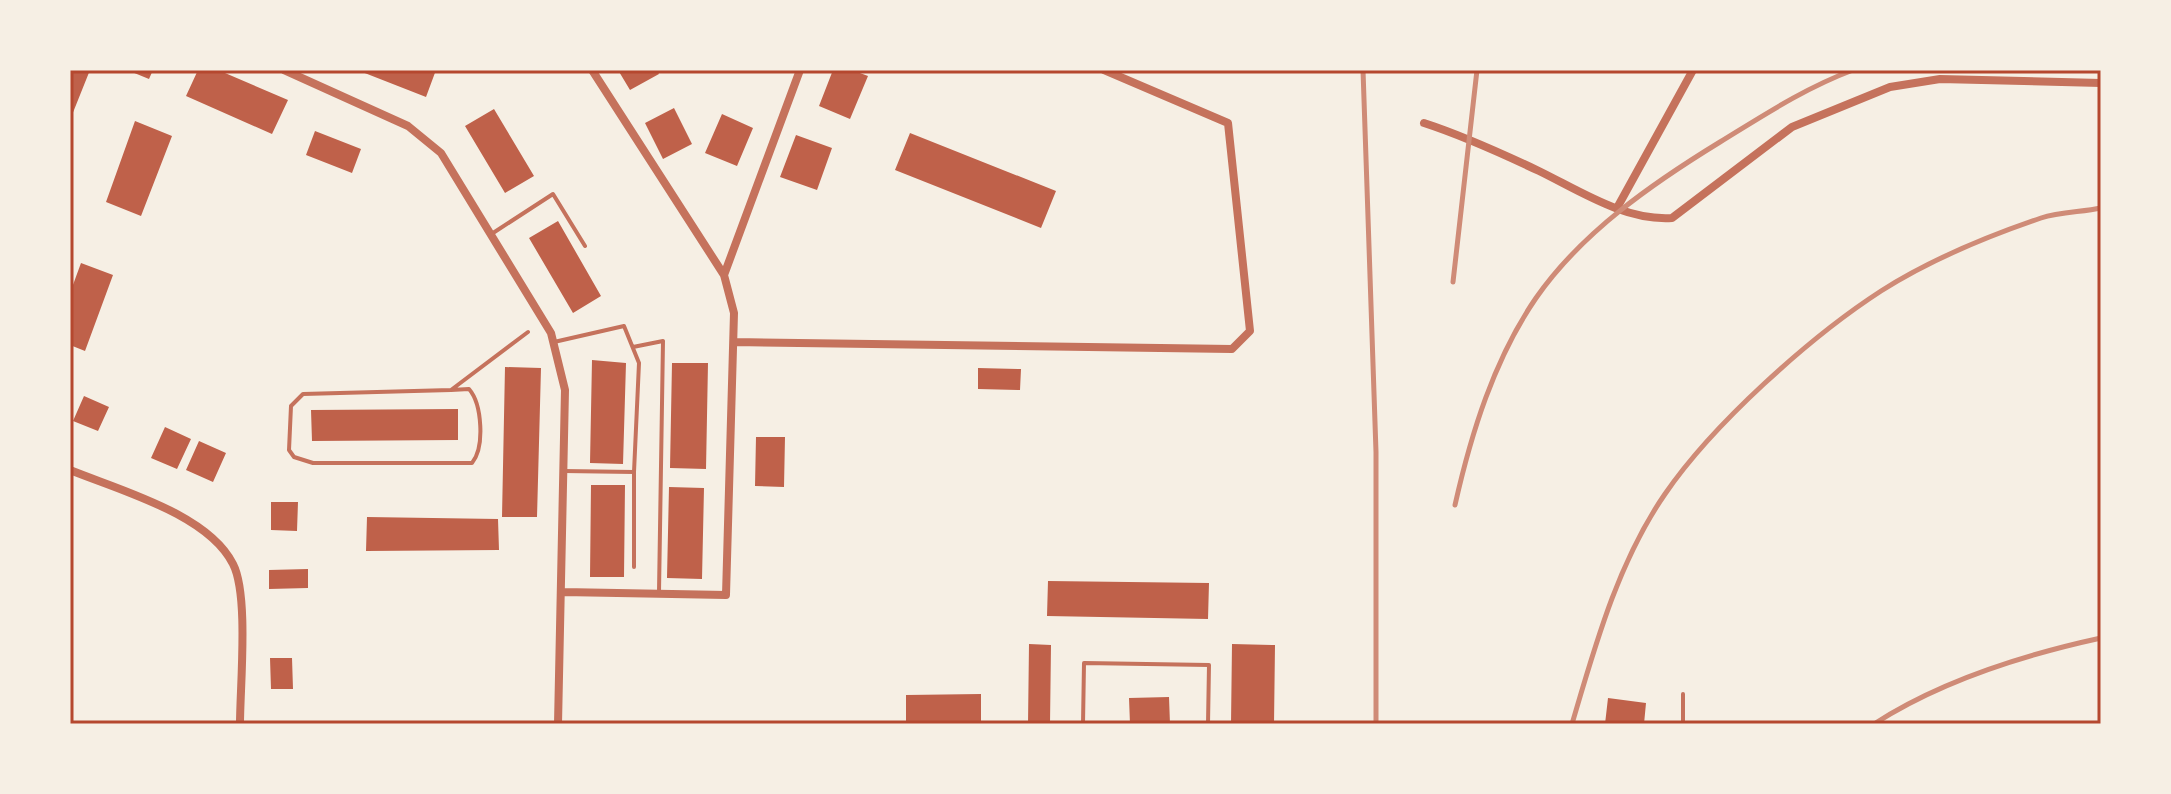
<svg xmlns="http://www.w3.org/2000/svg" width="2171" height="794" viewBox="0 0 2171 794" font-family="'Fira Sans',sans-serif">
  <rect width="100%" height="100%" fill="#f6efe4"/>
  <path fill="#bf614a" d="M 70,70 L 90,70 L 70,120 Z
    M 127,70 L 153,70 L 149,79 Z
    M 198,70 L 218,70 L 288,100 L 272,134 L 186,96 Z
    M 357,70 L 436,70 L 426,97 Z
    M 618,70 L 657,70 L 659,74 L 630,90 Z
    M 833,70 L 852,70 L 868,76 L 850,119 L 819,106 Z
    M 674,108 L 692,144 L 663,159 L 645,123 Z
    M 494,109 L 534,176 L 505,193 L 465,126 Z
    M 722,114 L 753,128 L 737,166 L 705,153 Z
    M 135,121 L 172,136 L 141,216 L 106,202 Z
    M 315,131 L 361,149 L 352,173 L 306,155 Z
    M 910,133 L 1056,191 L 1041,228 L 895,170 Z
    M 796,135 L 832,148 L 817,190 L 780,177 Z
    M 558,221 L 601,296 L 573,313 L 529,238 Z
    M 81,263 L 113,275 L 85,351 L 70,345 L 70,293 Z
    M 592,360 L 626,363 L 623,464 L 590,463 Z
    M 672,363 L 708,363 L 706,469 L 670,468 Z
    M 505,367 L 541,368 L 537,517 L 502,517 Z
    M 978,368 L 1021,369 L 1020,390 L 978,389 Z
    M 84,396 L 109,407 L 98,431 L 73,421 Z
    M 458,409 L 458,440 L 312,441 L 311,410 Z
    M 165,427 L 191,439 L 177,469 L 151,458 Z
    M 756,437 L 785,437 L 784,487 L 755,486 Z
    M 199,441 L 226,453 L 213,482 L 186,470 Z
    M 591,485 L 625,485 L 624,577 L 590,577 Z
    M 669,487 L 704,488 L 702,579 L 667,578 Z
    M 271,502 L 298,502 L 297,531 L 271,530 Z
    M 367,517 L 498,519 L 499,550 L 366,551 Z
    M 308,569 L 308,588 L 269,589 L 269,570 Z
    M 1048,581 L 1209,583 L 1208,619 L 1047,616 Z
    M 1029,644 L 1051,645 L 1050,724 L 1028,724 Z
    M 1232,644 L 1275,645 L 1274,724 L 1231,724 Z
    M 270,658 L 292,658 L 293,689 L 271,689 Z
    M 981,694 L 981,724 L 906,724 L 906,695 Z
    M 1169,697 L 1170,724 L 1130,724 L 1129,698 Z
    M 1608,698 L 1646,703 L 1644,724 L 1605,724 Z"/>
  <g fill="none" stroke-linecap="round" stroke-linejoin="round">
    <path stroke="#c5725c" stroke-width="4" d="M 493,233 L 553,194 L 585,246
      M 554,342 L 624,326 L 639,363 L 634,472
      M 633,347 L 663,341 L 659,592
      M 451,390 L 469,389 C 482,404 485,447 472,463 L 313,463 L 294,457 L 289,450 L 291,406 L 303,394 L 451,390 L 528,332
      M 564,471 L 634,472 L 634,567
      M 1683,694 L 1683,724
      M 1083,724 L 1084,663 L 1209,665 L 1208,724"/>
    <path stroke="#c5725c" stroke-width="8" d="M 284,70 L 408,126 L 441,153 L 551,333 L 565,390 L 558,724
      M 1424,123 C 1464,136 1501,153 1539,171 C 1580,191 1625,221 1672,218 L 1792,127 L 1890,87 L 1940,79 L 2101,83
      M 1617,208 L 1693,70
      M 724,275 L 800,70
      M 735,342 L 1232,349 L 1250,331 L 1228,123 L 1104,70
      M 70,470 C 119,490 208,514 233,564 C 249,595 240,686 240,724
      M 563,592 L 726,595 L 734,313 L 724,275 L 592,70"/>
    <path stroke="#cf8b77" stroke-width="5" d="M 1363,70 L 1376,452 L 1376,724
      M 1453,282 L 1477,70
      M 1455,505 C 1471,434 1494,359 1536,298 C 1582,232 1653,183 1720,142 C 1764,115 1805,88 1853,70
      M 1572,724 C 1595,646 1618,562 1665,494 C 1713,424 1810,337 1881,291 C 1928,261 1988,236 2041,218 C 2060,212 2082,212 2101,208
      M 1874,724 C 1942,680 2023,655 2101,638"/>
  </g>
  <rect width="2171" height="794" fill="none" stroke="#f6efe4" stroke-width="144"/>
  <rect x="72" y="72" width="2027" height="650" fill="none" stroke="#b5482f" stroke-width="3"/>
</svg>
